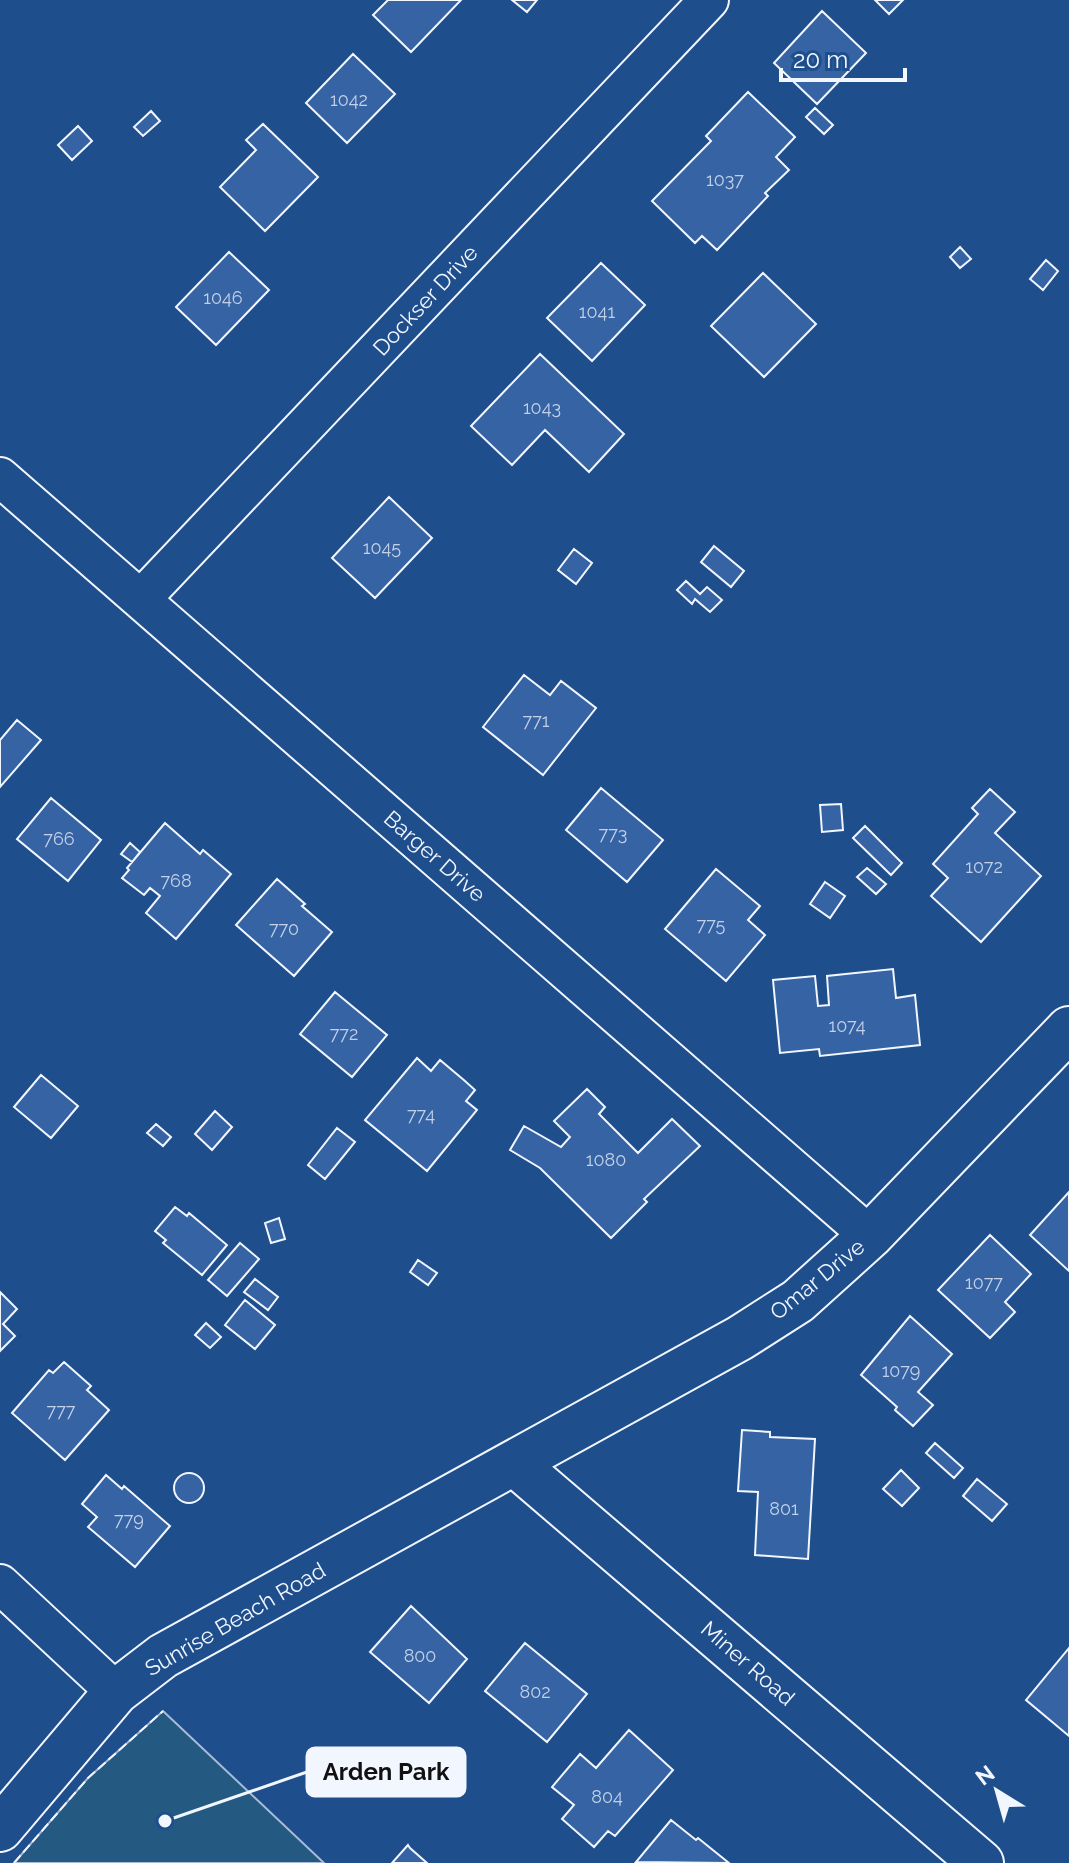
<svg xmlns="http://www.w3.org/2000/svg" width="1069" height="1863" viewBox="0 0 1069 1863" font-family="Raleway,sans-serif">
  <rect width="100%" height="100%" fill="#1f4e8c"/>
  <path fill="#245a82" stroke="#a8bbd7" stroke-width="2" d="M 163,1711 L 324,1863 L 14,1863 L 88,1778 Z"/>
  <path fill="#3563a3" stroke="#f2f6ff" stroke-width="2" d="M 388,0 L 461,0 L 411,52 L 373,15 Z
    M 512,0 L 537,0 L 527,12 Z
    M 875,0 L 903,0 L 889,14 Z
    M 822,11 L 866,53 L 817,104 L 774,63 Z
    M 353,54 L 395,94 L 347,143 L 306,103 Z
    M 748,92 L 795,137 L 776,157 L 789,170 L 765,193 L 768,196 L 717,250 L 702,236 L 695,243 L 652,201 L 711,141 L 706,136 Z
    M 815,108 L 833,125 L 824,134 L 806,117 Z
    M 151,111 L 160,121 L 143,136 L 134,127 Z
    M 263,124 L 318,177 L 265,231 L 220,187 L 256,150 L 246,140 Z
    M 78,126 L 92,141 L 72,160 L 58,145 Z
    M 960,247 L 971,259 L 960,268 L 950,257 Z
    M 229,252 L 269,290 L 216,345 L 176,307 Z
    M 1046,260 L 1058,271 L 1043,290 L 1030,279 Z
    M 601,263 L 645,305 L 592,361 L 547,318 Z
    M 763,273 L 816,324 L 764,377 L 711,326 Z
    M 540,354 L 624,434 L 589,472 L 545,430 L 512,465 L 471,426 Z
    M 389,497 L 432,538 L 375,598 L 332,558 Z
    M 714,546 L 744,571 L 731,587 L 701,562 Z
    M 574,549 L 592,563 L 576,584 L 558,570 Z
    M 686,581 L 700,594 L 707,587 L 722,600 L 710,612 L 695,599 L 692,604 L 677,590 Z
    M 524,675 L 550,695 L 561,681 L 596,708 L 543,775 L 483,727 Z
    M 17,720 L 41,740 L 0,787 L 0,740 Z
    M 601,788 L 663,840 L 627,882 L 566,830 Z
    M 990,789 L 1015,812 L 995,833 L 1041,876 L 981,942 L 931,896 L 948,878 L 933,864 L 978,814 L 972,808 Z
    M 51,798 L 101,840 L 68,881 L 17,839 Z
    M 841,804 L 843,830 L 822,832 L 820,805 Z
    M 165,823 L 200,854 L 203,850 L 231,874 L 176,939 L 146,913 L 160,896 L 150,888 L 144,895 L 122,878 L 129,870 L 127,868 Z
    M 865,826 L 902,863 L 891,875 L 853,838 Z
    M 130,843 L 140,852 L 132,862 L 121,854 Z
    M 867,868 L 886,884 L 876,894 L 857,877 Z
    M 716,869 L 760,906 L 748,920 L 765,935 L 726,981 L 665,929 Z
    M 277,879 L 305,904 L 302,906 L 332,932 L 294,976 L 236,925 Z
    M 825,882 L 845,896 L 830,918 L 810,904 Z
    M 893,969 L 896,998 L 915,995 L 920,1045 L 820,1056 L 819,1049 L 780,1053 L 773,980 L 815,976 L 818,1006 L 829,1005 L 827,976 Z
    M 335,992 L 387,1035 L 352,1077 L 300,1034 Z
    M 417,1058 L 431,1071 L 440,1060 L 465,1081 L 475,1090 L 466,1101 L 477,1110 L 427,1171 L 365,1120 Z
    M 41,1075 L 78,1106 L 51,1138 L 14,1107 Z
    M 587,1089 L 605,1107 L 599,1114 L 638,1153 L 672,1119 L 700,1146 L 644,1199 L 647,1202 L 611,1238 L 540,1168 L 510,1150 L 524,1126 L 561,1147 L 570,1137 L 554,1121 Z
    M 215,1111 L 232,1127 L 212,1150 L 195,1134 Z
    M 156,1124 L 171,1137 L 163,1146 L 147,1133 Z
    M 337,1128 L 355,1142 L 325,1179 L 308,1165 Z
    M 1069,1192 L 1069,1271 L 1030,1235 Z
    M 175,1207 L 187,1216 L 189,1213 L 227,1245 L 202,1275 L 163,1243 L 166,1240 L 155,1231 Z
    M 279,1218 L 285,1239 L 271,1243 L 265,1223 Z
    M 990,1235 L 1031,1274 L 1005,1302 L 1015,1312 L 990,1338 L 938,1290 Z
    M 240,1243 L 259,1259 L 227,1296 L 208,1280 Z
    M 418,1260 L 437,1273 L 428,1285 L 410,1272 Z
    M 255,1279 L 278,1297 L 268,1310 L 244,1292 Z
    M 0,1292 L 17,1309 L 3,1324 L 15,1336 L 0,1351 Z
    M 245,1300 L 275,1325 L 255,1349 L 225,1325 Z
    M 910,1316 L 952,1354 L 918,1392 L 933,1405 L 913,1426 L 895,1410 L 897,1407 L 861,1375 Z
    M 206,1323 L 221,1337 L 210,1348 L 195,1335 Z
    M 64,1362 L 91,1386 L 87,1390 L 109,1410 L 65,1460 L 12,1413 L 49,1370 L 53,1373 Z
    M 742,1430 L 770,1432 L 770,1437 L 815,1439 L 808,1559 L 755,1555 L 758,1492 L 738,1491 Z
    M 935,1443 L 963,1468 L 954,1478 L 926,1453 Z
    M 901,1470 L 919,1488 L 902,1506 L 883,1489 Z
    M174 1488a15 15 0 1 1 30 0a15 15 0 1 1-30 0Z
    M 106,1475 L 122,1489 L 124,1486 L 170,1526 L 135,1567 L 88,1527 L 97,1517 L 82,1504 Z
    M 977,1479 L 1007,1504 L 992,1521 L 963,1496 Z
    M 411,1606 L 467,1659 L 429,1703 L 370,1652 Z
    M 525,1643 L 587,1694 L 547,1742 L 485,1691 Z
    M 1069,1648 L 1069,1736 L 1026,1700 Z
    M 629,1730 L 673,1770 L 615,1836 L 608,1831 L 594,1847 L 562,1819 L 574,1805 L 552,1787 L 580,1754 L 596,1768 Z
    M 671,1820 L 696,1840 L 698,1838 L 729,1863 L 636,1862 Z
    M 408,1845 L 410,1848 L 427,1863 L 392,1863 Z"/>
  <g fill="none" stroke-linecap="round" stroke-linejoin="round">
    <g stroke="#f2f6ff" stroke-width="42">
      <path id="minor" d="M 0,477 L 870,1236
        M 141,599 L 709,0
        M 0,1584 L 116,1692"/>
    </g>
    <g stroke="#f2f6ff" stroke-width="48">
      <path id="tertiary" d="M 514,1463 L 981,1863
        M 0,1829 L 116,1692 L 163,1656 L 740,1338 L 798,1301 L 870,1236 L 1069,1029"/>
    </g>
    <use href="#minor" stroke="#1f4e8c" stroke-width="38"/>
    <use href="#tertiary" stroke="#1f4e8c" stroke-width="44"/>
    <path stroke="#f2f6ff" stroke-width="2" stroke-dasharray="10 4" stroke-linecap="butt" d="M 14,1863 L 88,1778 L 163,1711"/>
  </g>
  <g text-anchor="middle" stroke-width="6" stroke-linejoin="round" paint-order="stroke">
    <g font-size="18" fill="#c3d1e8">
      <text x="349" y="106">1042</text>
      <text x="725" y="186">1037</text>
      <text x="223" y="304">1046</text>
      <text x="597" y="318">1041</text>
      <text x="542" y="414">1043</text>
      <text x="382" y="554">1045</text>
      <text x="536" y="727">771</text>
      <text x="613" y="840">773</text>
      <text x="59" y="845">766</text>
      <text x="984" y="873">1072</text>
      <text x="176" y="887">768</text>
      <text x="711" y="931">775</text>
      <text x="284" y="935">770</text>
      <text x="847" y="1032">1074</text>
      <text x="344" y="1040">772</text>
      <text x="421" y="1121">774</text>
      <text x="606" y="1166">1080</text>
      <text x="984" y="1289">1077</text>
      <text x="901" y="1377">1079</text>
      <text x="61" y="1417">777</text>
      <text x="784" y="1515">801</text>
      <text x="129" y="1526">779</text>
      <text x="420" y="1662">800</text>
      <text x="535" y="1698">802</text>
      <text x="607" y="1803">804</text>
    </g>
    <g font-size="22" fill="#f2f6ff" stroke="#1f4e8c">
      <text transform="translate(425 300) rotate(-47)" y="8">Dockser Drive</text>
      <text transform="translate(435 856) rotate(41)" y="8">Barger Drive</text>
      <text transform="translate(817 1279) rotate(-39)" y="8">Omar Drive</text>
      <text transform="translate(235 1619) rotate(-30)" y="8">Sunrise Beach Road</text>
      <text transform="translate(748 1663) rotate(41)" y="8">Miner Road</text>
    </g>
  </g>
  <path fill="none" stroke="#f2f6ff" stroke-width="3" d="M165 1821L307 1772"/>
  <circle fill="#f2f6ff" stroke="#1f4e8c" stroke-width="3" cx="165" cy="1821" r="8"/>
  <rect fill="#f2f6ff" stroke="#f2f6ff" stroke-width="3" x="307" y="1748" width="158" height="48" rx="8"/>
  <g font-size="24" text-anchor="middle" font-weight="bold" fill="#111">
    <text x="386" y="1780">Arden Park</text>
  </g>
  <g transform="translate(997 1791) rotate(323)" stroke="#1f4e8c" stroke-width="6" paint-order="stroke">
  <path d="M0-6L14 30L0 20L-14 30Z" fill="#f2f6ff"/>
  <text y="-12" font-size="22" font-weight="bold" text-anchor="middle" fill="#f2f6ff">N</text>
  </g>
  <path d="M781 68v12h124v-12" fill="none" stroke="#f2f6ff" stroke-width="4"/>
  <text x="793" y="68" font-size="24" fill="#f2f6ff" stroke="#1f4e8c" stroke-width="6" paint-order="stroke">20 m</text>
</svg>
